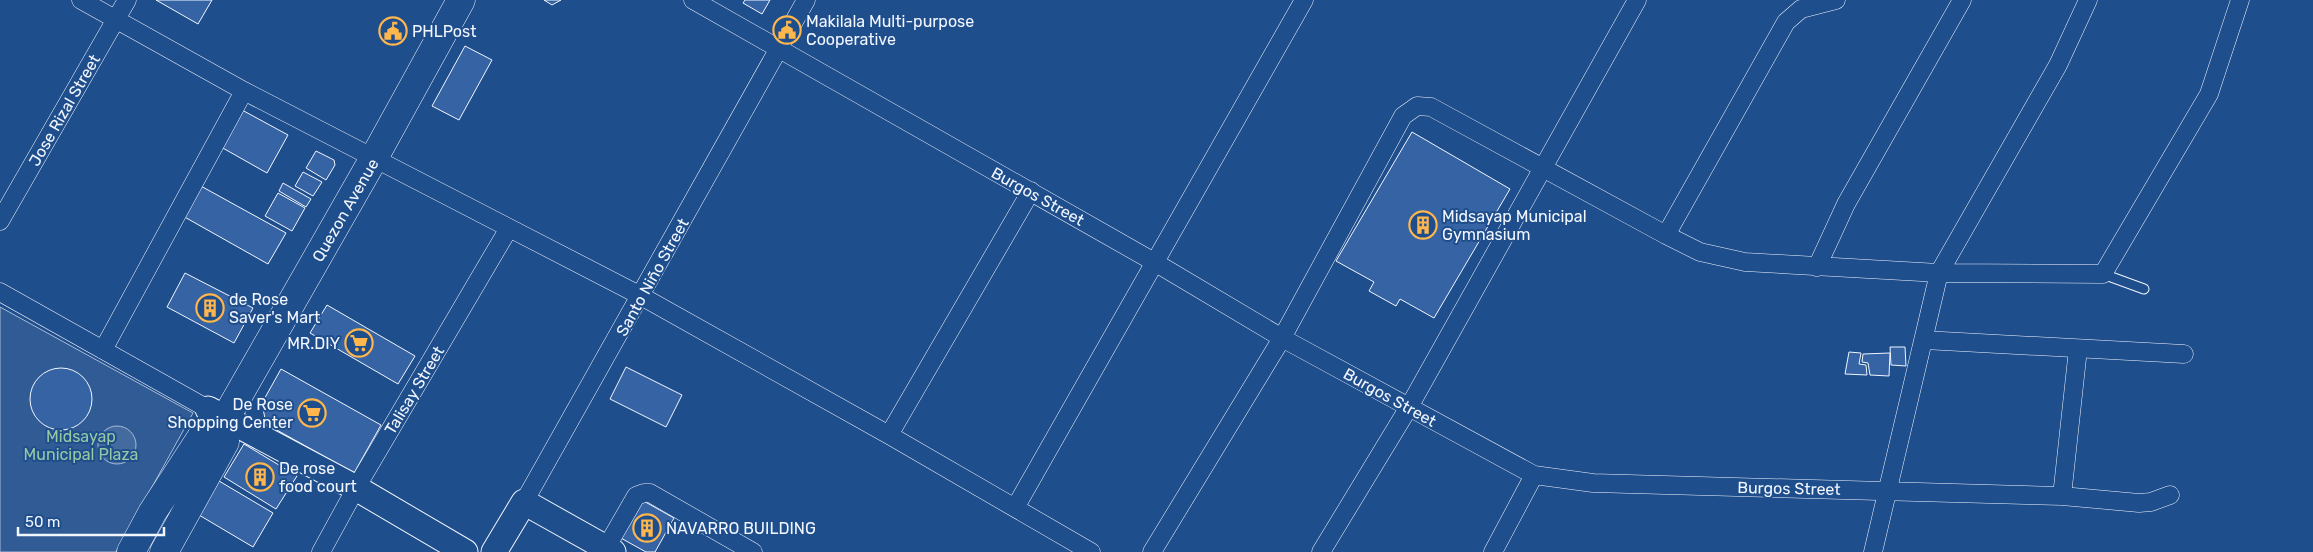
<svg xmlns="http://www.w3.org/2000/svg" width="2313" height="552" viewBox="0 0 2313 552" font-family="Rubik,sans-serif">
  <rect width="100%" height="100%" fill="#1f4e8c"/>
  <path fill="#305b95" stroke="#a8bbd7" d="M 0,307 L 193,413 L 116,552 L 0,552 Z"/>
  <path fill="#446ba0" stroke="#a8bbd7" d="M98 445a19 19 0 1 1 38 0a19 19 0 1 1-38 0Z"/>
  <path fill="#3563a3" stroke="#f2f6ff" d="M 156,0 L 212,0 L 198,24 Z
    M 544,0 L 561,0 L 552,5 Z
    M 745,0 L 770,0 L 762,14 L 743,3 Z
    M 465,46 L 492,60 L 459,120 L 432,106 Z
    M 242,110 L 288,135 L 267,173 L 221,147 Z
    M 1412,132 L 1510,189 L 1434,318 L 1400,299 L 1396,306 L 1369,291 L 1374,282 L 1336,261 Z
    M 316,151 L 334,160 L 335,165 L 326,180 L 306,168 Z
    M 303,172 L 322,182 L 313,196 L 295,186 Z
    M 283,183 L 311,199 L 306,207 L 279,191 Z
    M 199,185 L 286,233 L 268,264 L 181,215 Z
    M 278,193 L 305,208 L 292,231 L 265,216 Z
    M 185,273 L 253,308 L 234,343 L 167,307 Z
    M 327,305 L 415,356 L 398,384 L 310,333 Z
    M 1890,347 L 1905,347 L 1906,366 L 1891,365 Z
    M 1849,352 L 1861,353 L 1859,364 L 1866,365 L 1867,375 L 1845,374 Z
    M 1890,353 L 1889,376 L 1870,375 L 1868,363 L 1862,362 L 1863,354 Z
    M 626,367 L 682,395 L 666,427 L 610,399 Z
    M30 399a31 31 0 1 1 62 0a31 31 0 1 1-62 0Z
    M 281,369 L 381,425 L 354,473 L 266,424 L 262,403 Z
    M 244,444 L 297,476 L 276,509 L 224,477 Z
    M 219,481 L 273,513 L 253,547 L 199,515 Z
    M 640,499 L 674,518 L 655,552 L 646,552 L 619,537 Z"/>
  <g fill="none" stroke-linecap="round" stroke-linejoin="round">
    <g stroke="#f2f6ff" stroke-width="11">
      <path id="lane" d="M 2103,274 L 2144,289"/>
    </g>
    <g stroke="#f2f6ff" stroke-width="19">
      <path id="street" d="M 81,0 L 244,91 L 641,296 L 889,435 L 1091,552
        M 693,0 L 1156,263 L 1282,338 L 1534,475 L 1593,483 L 2062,496 L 2139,503 L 2151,502 L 2170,495
        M 0,221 L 127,0
        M 1666,235 L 1786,22 L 1801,9 L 1836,0
        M 1817,267 L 1846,204 L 1962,0
        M 0,292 L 208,409
        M 1924,340 L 2184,354
        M 103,350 L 244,91
        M 889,435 L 1031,191
        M 2062,496 L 2078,349
        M 524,502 L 806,0
        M 1015,508 L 1304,0
        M 606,548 L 636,496 L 644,493 L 650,493 L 753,552
        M 321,552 L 356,488 L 509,228
        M 1152,552 L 1282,338 L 1403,116 L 1417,106 L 1431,107 L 1666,235 L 1700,252 L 1745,262 L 1939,273 L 2103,274 L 2209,94 L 2240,0
        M 1321,552 L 1409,407 L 1637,0
        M 1493,552 L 1534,475
        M 1873,552 L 1939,273 L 2058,65 L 2088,0"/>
    </g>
    <g stroke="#f2f6ff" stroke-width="27">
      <path id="secondary" d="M 208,409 L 356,488 L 465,552
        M 494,552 L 524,502 L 613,552"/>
    </g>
    <g stroke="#f2f6ff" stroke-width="29">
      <path id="primary" d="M 131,552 L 152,513 L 206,430 L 225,419
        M 164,552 L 225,442 L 225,419 L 374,158 L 461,0"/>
    </g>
    <use href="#lane" stroke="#1f4e8c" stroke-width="9"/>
    <use href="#street" stroke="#1f4e8c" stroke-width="18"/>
    <use href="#secondary" stroke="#1f4e8c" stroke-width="25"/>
    <use href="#primary" stroke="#1f4e8c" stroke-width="28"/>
  </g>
  <defs>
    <g id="civic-ring" transform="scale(1.4375)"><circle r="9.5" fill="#1f4e8c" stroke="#ffb74d" stroke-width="1.5"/><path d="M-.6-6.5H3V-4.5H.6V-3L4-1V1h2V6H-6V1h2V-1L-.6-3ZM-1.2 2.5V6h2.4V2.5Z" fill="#ffb74d"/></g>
    <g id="building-ring" transform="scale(1.4375)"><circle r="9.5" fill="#1f4e8c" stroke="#ffb74d" stroke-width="1.5"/><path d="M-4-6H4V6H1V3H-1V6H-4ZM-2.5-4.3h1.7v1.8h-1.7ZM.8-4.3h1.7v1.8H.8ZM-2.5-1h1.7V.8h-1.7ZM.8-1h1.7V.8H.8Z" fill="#ffb74d"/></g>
    <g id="supermarket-ring" transform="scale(1.4375)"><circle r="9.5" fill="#1f4e8c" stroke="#ffb74d" stroke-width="1.5"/><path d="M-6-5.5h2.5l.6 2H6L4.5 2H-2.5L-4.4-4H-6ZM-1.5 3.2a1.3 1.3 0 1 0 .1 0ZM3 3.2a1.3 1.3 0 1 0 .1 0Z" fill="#ffb74d"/></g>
  </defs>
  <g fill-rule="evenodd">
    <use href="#civic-ring" x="787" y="30"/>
    <use href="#civic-ring" x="393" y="31"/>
    <use href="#building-ring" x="1423" y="225"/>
    <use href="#building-ring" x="210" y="308"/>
    <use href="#supermarket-ring" x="359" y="343"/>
    <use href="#supermarket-ring" x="312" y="413"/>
    <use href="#building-ring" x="260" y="477"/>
    <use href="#building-ring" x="647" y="528"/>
  </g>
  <g text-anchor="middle" stroke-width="4" stroke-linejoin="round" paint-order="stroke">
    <g font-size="16" fill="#f2f6ff" stroke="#1f4e8c" text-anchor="start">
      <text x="806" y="27">Makilala Multi-purpose<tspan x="806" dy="18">Cooperative</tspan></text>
      <text x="412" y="37">PHLPost</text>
      <text x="1442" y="222">Midsayap Municipal<tspan x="1442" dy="18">Gymnasium</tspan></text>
      <text x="229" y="305">de Rose<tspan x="229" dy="18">Saver's Mart</tspan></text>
      <text x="340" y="349" text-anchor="end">MR.DIY</text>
      <text x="293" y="410" text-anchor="end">De Rose<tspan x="293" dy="18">Shopping Center</tspan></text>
      <text x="279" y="474">De rose<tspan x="279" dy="18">food court</tspan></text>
      <text x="666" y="534">NAVARRO BUILDING</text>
    </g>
    <g font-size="16" fill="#f2f6ff" stroke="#1f4e8c">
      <text transform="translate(64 110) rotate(-60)" y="6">Jose Rizal Street</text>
      <text transform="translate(1038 196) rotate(29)" y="6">Burgos Street</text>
      <text transform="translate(345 210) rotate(-60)" y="6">Quezon Avenue</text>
      <text transform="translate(652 277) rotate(-61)" y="6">Santo Niño Street</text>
      <text transform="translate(414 390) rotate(-59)" y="6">Talisay Street</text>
      <text transform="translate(1390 397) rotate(29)" y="6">Burgos Street</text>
      <text transform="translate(1789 488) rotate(1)" y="6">Burgos Street</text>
    </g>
    <g font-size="16" fill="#97c8a6" stroke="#1f4e8c">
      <text x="81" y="442">Midsayap<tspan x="81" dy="18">Municipal Plaza</tspan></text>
    </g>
  </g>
  <path d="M18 527v8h146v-8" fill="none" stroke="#f2f6ff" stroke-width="2.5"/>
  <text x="25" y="527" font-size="15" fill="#f2f6ff" stroke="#1f4e8c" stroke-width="4" paint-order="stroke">50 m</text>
</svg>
